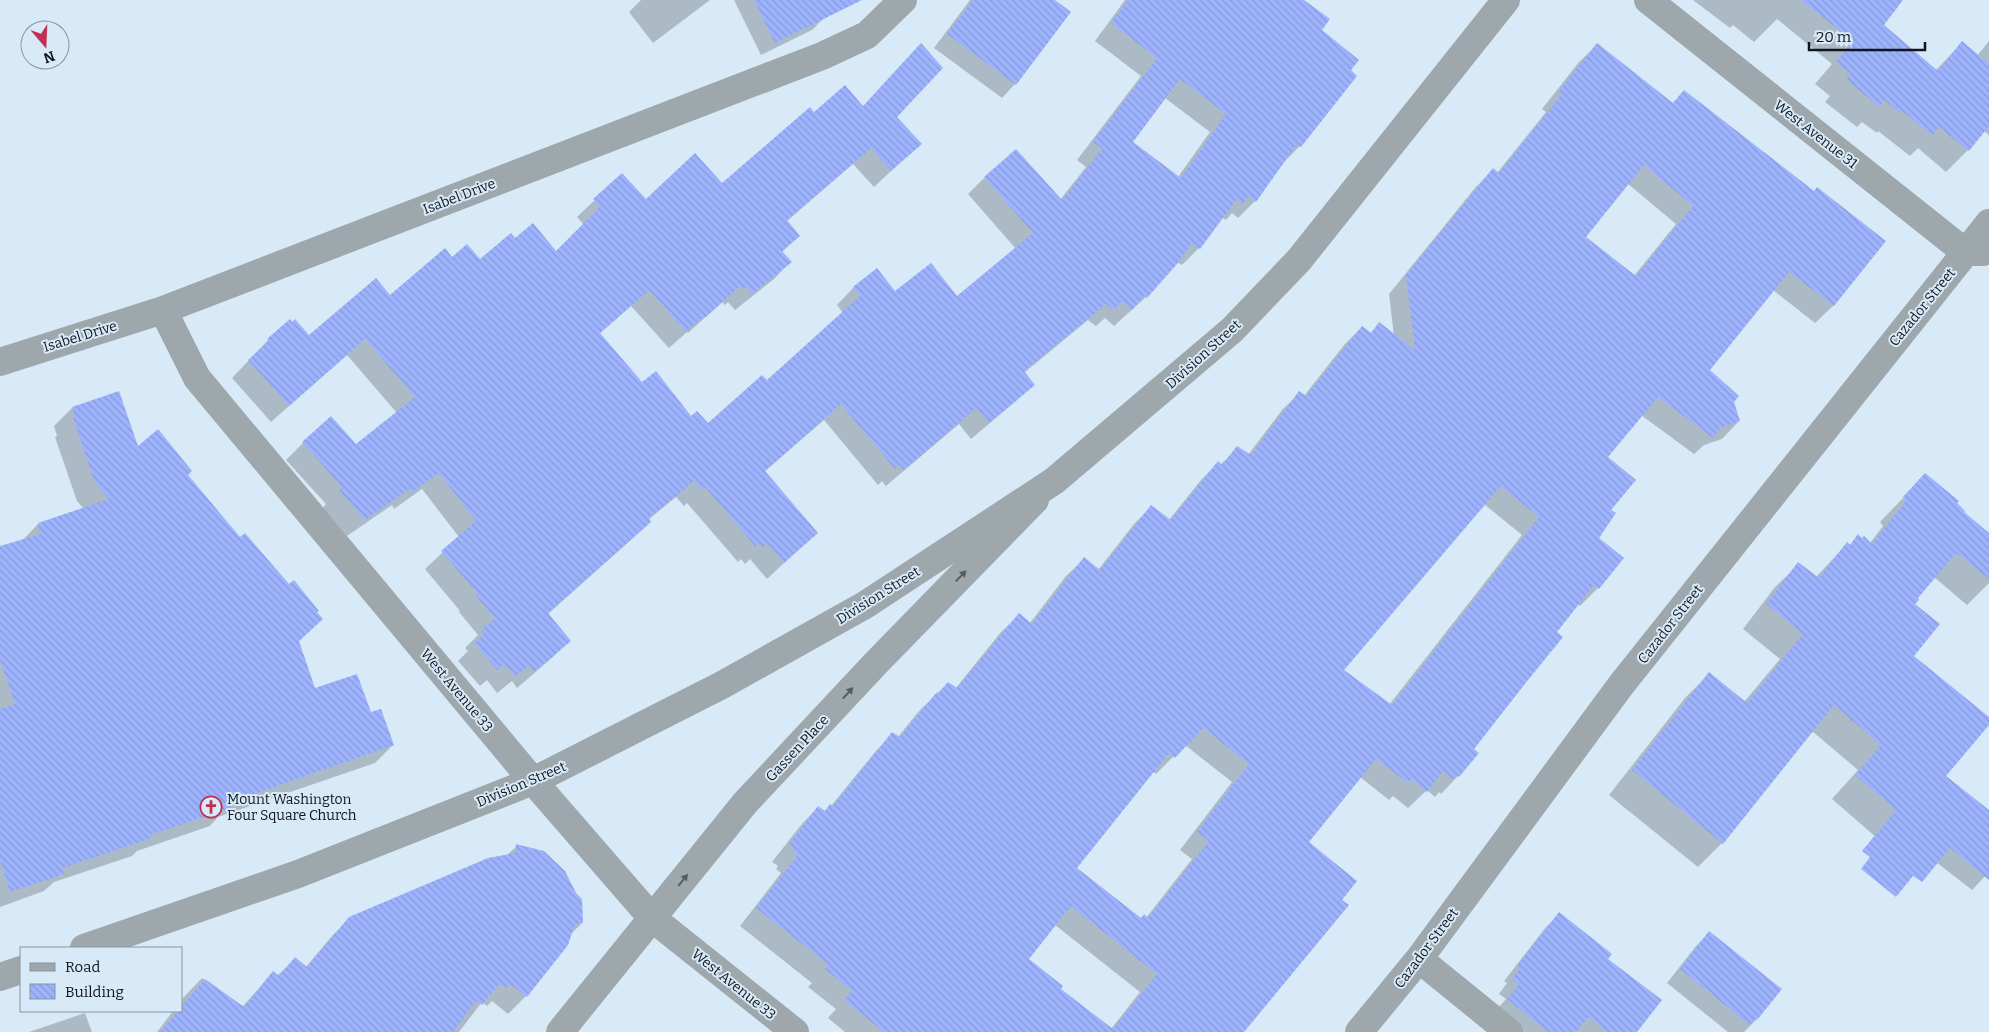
<svg xmlns="http://www.w3.org/2000/svg" width="1989" height="1032" viewBox="0 0 1989 1032" font-family="Bitter,serif">
  <defs>
    <pattern id="building-back-hatch" width="6" height="6" patternUnits="userSpaceOnUse" patternTransform="scale(1.25)"><rect width="6" height="6" fill="#9db3fd"/><path d="M-1 5l2 2M0 0l6 6M5-1l2 2" fill="none" stroke="#8699d8"/></pattern>
  </defs>
  <rect width="100%" height="100%" fill="#d8e9f8"/>
  <path fill="#0003" fill-rule="evenodd" d="M 641,0 L 710,0 L 653,43 L 629,12 Z
    M 734,0 L 839,0 L 826,16 L 812,30 L 761,55 Z
    M 970,0 L 1053,0 L 1069,12 L 1015,84 L 1002,98 L 934,48 Z
    M 1125,0 L 1302,0 L 1320,31 L 1349,71 L 1300,146 L 1283,163 L 1255,201 L 1238,218 L 1232,213 L 1226,220 L 1222,217 L 1199,248 L 1182,265 L 1177,262 L 1146,297 L 1114,326 L 1105,318 L 1096,326 L 1088,320 L 1024,373 L 1033,385 L 1016,401 L 971,439 L 959,424 L 886,486 L 882,481 L 878,485 L 824,420 L 764,472 L 816,533 L 767,579 L 750,559 L 745,564 L 741,559 L 738,562 L 687,503 L 684,506 L 676,497 L 648,520 L 650,522 L 633,538 L 548,614 L 570,640 L 553,657 L 517,688 L 512,681 L 497,693 L 487,680 L 480,686 L 458,661 L 468,651 L 465,648 L 478,635 L 459,612 L 460,611 L 425,569 L 459,537 L 422,489 L 394,509 L 392,505 L 347,536 L 323,508 L 326,504 L 286,460 L 303,443 L 356,446 L 397,413 L 347,355 L 271,422 L 232,378 L 268,340 L 309,336 L 390,297 L 452,259 L 480,261 L 515,240 L 556,253 L 584,225 L 577,217 L 622,174 L 646,201 L 722,184 L 814,114 L 863,107 L 896,117 L 920,144 L 874,187 L 853,164 L 787,221 L 799,236 L 782,252 L 790,262 L 774,279 L 735,310 L 728,302 L 725,305 L 722,302 L 688,333 L 687,332 L 669,348 L 631,306 L 599,334 L 642,384 L 691,418 L 708,425 L 767,382 L 843,313 L 837,305 L 853,288 L 876,270 L 895,292 L 957,298 L 1016,249 L 968,194 L 984,178 L 1060,200 L 1086,167 L 1077,160 L 1141,76 L 1095,41 ZM 1165,98 L 1210,132 L 1178,177 L 1131,142 Z
    M 1693,0 L 1894,0 L 1882,25 L 1935,71 L 1962,43 L 1977,56 L 1989,41 L 1989,135 L 1984,131 L 1968,150 L 1946,172 L 1918,148 L 1910,156 L 1878,131 L 1877,133 L 1862,122 L 1857,127 L 1825,102 L 1830,96 L 1815,84 L 1832,64 L 1777,19 L 1754,42 L 1733,25 L 1730,28 Z
    M 1597,45 L 1672,104 L 1684,92 L 1813,192 L 1884,241 L 1833,306 L 1815,323 L 1773,290 L 1708,370 L 1732,402 L 1739,421 L 1722,439 L 1704,445 L 1694,454 L 1641,415 L 1606,457 L 1609,510 L 1597,538 L 1622,558 L 1598,588 L 1580,606 L 1578,604 L 1555,632 L 1473,750 L 1458,776 L 1441,794 L 1439,792 L 1435,797 L 1427,790 L 1408,808 L 1393,796 L 1389,800 L 1360,777 L 1307,842 L 1242,1032 L 845,1032 L 828,1018 L 836,1009 L 808,987 L 812,983 L 740,926 L 781,873 L 776,869 L 778,866 L 772,862 L 801,825 L 818,807 L 824,812 L 831,806 L 875,752 L 893,734 L 898,737 L 919,711 L 948,683 L 955,689 L 1001,632 L 1019,615 L 1030,623 L 1066,576 L 1084,559 L 1098,570 L 1134,524 L 1152,506 L 1169,520 L 1201,480 L 1218,463 L 1220,465 L 1238,448 L 1248,455 L 1282,410 L 1300,393 L 1304,396 L 1344,345 L 1362,327 L 1370,334 L 1379,324 L 1394,336 L 1389,294 L 1475,188 L 1493,170 L 1497,173 L 1546,112 L 1542,109 L 1579,62 ZM 1627,183 L 1676,224 L 1634,276 L 1584,237 ZM 1484,504 L 1522,535 L 1389,705 L 1342,670 ZM 1185,745 L 1232,782 L 1180,850 L 1192,859 L 1146,918 L 1140,920 L 1075,868 L 1152,771 L 1156,774 ZM 1055,925 L 1140,992 L 1111,1029 L 1059,989 L 1028,959 Z
    M 72,408 L 137,448 L 187,475 L 240,539 L 322,619 L 298,642 L 315,690 L 370,714 L 393,745 L 375,763 L 218,817 L 210,826 L 137,851 L 132,856 L 54,882 L 44,891 L 0,907 L 0,581 L 20,543 L 38,524 L 84,509 L 77,501 L 55,437 L 57,436 L 54,426 Z
    M 1925,475 L 1962,512 L 1989,534 L 1989,583 L 1967,605 L 1934,577 L 1916,598 L 1914,605 L 1913,656 L 1989,719 L 1989,723 L 1884,844 L 1832,799 L 1858,770 L 1812,731 L 1722,843 L 1698,867 L 1609,795 L 1685,698 L 1709,674 L 1744,702 L 1780,659 L 1743,629 L 1775,587 L 1799,564 L 1816,577 L 1847,544 L 1849,546 L 1859,536 L 1870,543 L 1883,526 L 1880,522 Z
    M 1989,812 L 1989,872 L 1972,890 L 1927,855 Z
    M 517,846 L 582,923 L 570,935 L 526,996 L 508,1014 L 492,1001 L 487,1006 L 482,1002 L 459,1032 L 157,1032 L 173,1011 L 181,1011 L 181,1000 L 202,978 L 242,1007 L 273,973 L 277,976 L 295,959 L 305,968 L 332,936 L 350,918 L 506,856 Z
    M 1560,914 L 1607,959 L 1635,1032 L 1517,1032 L 1494,1013 L 1506,999 L 1499,994 L 1507,983 L 1504,981 L 1546,927 Z
    M 1710,932 L 1756,1020 L 1744,1032 L 1728,1032 L 1667,983 L 1696,946 Z
    M 85,1013 L 92,1032 L 29,1032 Z"/>
  <path fill="url(#building-back-hatch)" fill-rule="evenodd" d="M 754,0 L 862,0 L 775,43 Z
    M 973,0 L 1055,0 L 1071,12 L 1016,85 L 947,34 Z
    M 1128,0 L 1304,0 L 1330,19 L 1322,30 L 1359,60 L 1351,70 L 1357,76 L 1301,147 L 1297,144 L 1256,202 L 1249,196 L 1243,204 L 1237,199 L 1200,249 L 1192,243 L 1177,264 L 1147,298 L 1144,296 L 1132,310 L 1122,301 L 1114,310 L 1106,304 L 1024,371 L 1035,385 L 989,423 L 976,408 L 904,470 L 900,465 L 895,469 L 841,404 L 765,471 L 818,533 L 784,563 L 767,543 L 762,548 L 758,543 L 755,546 L 705,487 L 702,490 L 694,481 L 649,518 L 651,522 L 548,613 L 571,641 L 534,672 L 529,665 L 515,677 L 504,664 L 497,670 L 474,643 L 484,634 L 481,630 L 495,619 L 475,594 L 477,593 L 441,551 L 476,521 L 439,473 L 411,493 L 409,489 L 365,520 L 339,490 L 342,487 L 302,442 L 331,416 L 356,444 L 415,397 L 365,339 L 289,406 L 248,360 L 269,341 L 267,339 L 290,319 L 292,322 L 295,319 L 309,335 L 376,278 L 390,295 L 445,248 L 452,257 L 467,244 L 480,259 L 511,233 L 515,238 L 533,223 L 556,251 L 600,207 L 593,199 L 622,173 L 646,199 L 695,153 L 722,183 L 810,107 L 814,112 L 845,85 L 863,106 L 921,43 L 943,68 L 897,117 L 922,144 L 891,171 L 871,148 L 787,220 L 800,236 L 782,251 L 792,262 L 752,294 L 746,286 L 743,289 L 740,286 L 706,317 L 704,316 L 686,332 L 649,290 L 600,333 L 642,382 L 656,371 L 691,416 L 697,411 L 708,423 L 762,375 L 767,380 L 860,296 L 853,287 L 877,268 L 895,291 L 931,263 L 957,296 L 1033,233 L 984,177 L 1016,149 L 1062,200 L 1102,149 L 1093,142 L 1157,58 L 1111,23 ZM 1180,79 L 1226,114 L 1181,178 L 1133,142 Z
    M 1801,0 L 1903,0 L 1884,25 L 1938,71 L 1962,41 L 1989,64 L 1989,126 L 1969,151 L 1939,127 L 1932,135 L 1901,110 L 1899,112 L 1884,100 L 1879,107 L 1846,79 L 1851,74 L 1836,62 L 1853,41 Z
    M 1597,43 L 1673,103 L 1684,90 L 1814,191 L 1817,187 L 1886,241 L 1834,306 L 1789,272 L 1710,370 L 1739,396 L 1734,402 L 1740,421 L 1720,428 L 1713,438 L 1658,397 L 1608,457 L 1636,480 L 1611,510 L 1616,513 L 1599,538 L 1624,558 L 1599,589 L 1594,585 L 1557,632 L 1563,637 L 1528,680 L 1474,749 L 1479,753 L 1459,777 L 1457,775 L 1453,780 L 1443,771 L 1427,792 L 1411,779 L 1408,783 L 1376,759 L 1309,842 L 1357,881 L 1342,900 L 1349,905 L 1244,1032 L 884,1032 L 844,1000 L 852,991 L 825,969 L 828,964 L 756,908 L 798,855 L 792,851 L 794,848 L 789,844 L 818,806 L 825,811 L 830,804 L 833,806 L 892,732 L 900,737 L 937,692 L 938,694 L 948,682 L 957,688 L 1019,613 L 1032,624 L 1084,557 L 1100,570 L 1151,505 L 1171,520 L 1218,461 L 1222,465 L 1237,446 L 1251,455 L 1299,391 L 1306,396 L 1362,326 L 1371,333 L 1379,322 L 1415,350 L 1406,275 L 1493,168 L 1499,173 L 1562,94 L 1559,91 ZM 1644,165 L 1693,206 L 1636,276 L 1586,237 ZM 1501,486 L 1539,517 L 1392,705 L 1344,670 ZM 1203,728 L 1249,764 L 1197,832 L 1209,841 L 1148,918 L 1144,914 L 1141,918 L 1077,868 L 1169,753 L 1175,758 ZM 1071,906 L 1157,974 L 1113,1029 L 1061,989 L 1063,986 L 1029,959 Z
    M 119,391 L 138,446 L 158,429 L 192,471 L 188,475 L 240,537 L 245,533 L 289,584 L 294,580 L 319,611 L 317,612 L 323,619 L 299,641 L 315,688 L 357,674 L 371,712 L 381,709 L 394,745 L 228,803 L 230,808 L 150,835 L 151,838 L 62,868 L 64,874 L 10,892 L 0,860 L 0,709 L 15,704 L 0,660 L 0,546 L 41,534 L 38,523 L 109,499 L 95,483 L 73,418 L 75,418 L 72,407 Z
    M 1925,473 L 1959,501 L 1957,503 L 1965,511 L 1964,512 L 1989,533 L 1989,579 L 1956,553 L 1918,598 L 1919,600 L 1915,604 L 1940,624 L 1914,656 L 1989,717 L 1989,725 L 1946,776 L 1989,810 L 1989,880 L 1950,848 L 1922,882 L 1913,876 L 1896,897 L 1861,869 L 1870,857 L 1862,851 L 1896,810 L 1855,775 L 1881,745 L 1834,705 L 1723,844 L 1632,770 L 1709,672 L 1747,703 L 1803,634 L 1766,604 L 1798,562 L 1819,578 L 1847,542 L 1850,545 L 1858,534 L 1862,538 L 1864,536 L 1872,544 L 1906,501 L 1903,497 Z
    M 516,844 L 544,851 L 565,871 L 576,893 L 582,899 L 583,923 L 575,924 L 568,945 L 527,997 L 510,984 L 506,989 L 499,984 L 482,1005 L 476,1001 L 453,1032 L 160,1032 L 178,1011 L 181,1011 L 181,1007 L 205,979 L 244,1007 L 273,971 L 279,976 L 295,957 L 307,967 L 349,917 L 488,858 L 515,853 Z
    M 1559,912 L 1612,954 L 1608,959 L 1662,1000 L 1637,1032 L 1607,1032 L 1588,1017 L 1576,1032 L 1548,1032 L 1507,999 L 1519,985 L 1512,979 L 1520,969 L 1517,966 Z
    M 1709,931 L 1782,989 L 1757,1020 L 1755,1019 L 1750,1025 L 1680,969 Z"/>
  <g fill="none" stroke-linecap="round" stroke-linejoin="round">
    <path stroke="#9ea7ab" stroke-width="28" d="M 1648,0 L 1965,252 L 1983,252
      M 163,310 L 197,378 L 533,781
      M 0,362 L 163,310 L 822,56 L 867,35 L 903,0
      M 1419,959 L 1509,1032
      M 560,1032 L 745,803 L 875,664 L 1035,500
      M 1359,1032 L 1419,959 L 1621,685 L 1989,223"/>
    <path stroke="#9ea7ab" stroke-width="28" d="M 533,781 L 652,918 L 795,1032
      M 84,948 L 298,874 L 533,781 L 722,685 L 865,605 L 1054,481 L 1232,330 L 1299,260 L 1506,0
      M 0,977 L 21,970"/>
  </g>
  <defs><path id="oneway-solid" d="M-6-.8H1V-3.2L6.5 0L1 3.2V.8H-6Z" transform="scale(1.25)"/></defs>
  <g fill="#575e63">
    <use href="#oneway-solid" transform="translate(961 576) rotate(-46)"/>
    <use href="#oneway-solid" transform="translate(848 693) rotate(-47)"/>
    <use href="#oneway-solid" transform="translate(683 880) rotate(-51)"/>
  </g>
  <defs>
    <g id="church-ring" transform="scale(1.125)"><circle r="9.5" fill="#d8e9f8" stroke="#c03053" stroke-width="1.5"/><path d="M-1.2-6h2.4v3.5h3.3v2.4h-3.3V6h-2.4V-.1h-3.3v-2.4h3.3Z" fill="#c03053"/></g>
  </defs>
  <g fill-rule="evenodd">
    <use href="#church-ring" x="211" y="807"/>
  </g>
  <g text-anchor="middle" stroke-width="4" stroke-linejoin="round" paint-order="stroke">
    <g font-size="14" fill="#10161b" stroke="#d8e9f8">
      <text transform="translate(1816 134) rotate(38)" y="5">West Avenue 31</text>
      <text transform="translate(459 196) rotate(-21)" y="5">Isabel Drive</text>
      <text transform="translate(1922 307) rotate(-51)" y="5">Cazador Street</text>
      <text transform="translate(80 336) rotate(-17)" y="5">Isabel Drive</text>
      <text transform="translate(1203 354) rotate(-42)" y="5">Division Street</text>
      <text transform="translate(878 595) rotate(-32)" y="5">Division Street</text>
      <text transform="translate(1670 624) rotate(-52)" y="5">Cazador Street</text>
      <text transform="translate(457 690) rotate(50)" y="5">West Avenue 33</text>
      <text transform="translate(797 748) rotate(-47)" y="5">Gassen Place</text>
      <text transform="translate(521 784) rotate(-23)" y="5">Division Street</text>
      <text transform="translate(1426 948) rotate(-53)" y="5">Cazador Street</text>
      <text transform="translate(734 984) rotate(39)" y="5">West Avenue 33</text>
    </g>
    <g font-size="14" fill="#10161b" stroke="#d8e9f8" text-anchor="start">
      <text x="227" y="804">Mount Washington<tspan x="227" dy="16">Four Square Church</tspan></text>
    </g>
  </g>
  <rect x="20" y="947" width="162" height="65" fill="#d8e9f8" stroke="#8895a0"/>
  <rect x="30" y="963" width="25" height="8" fill="#9ea7ab" stroke="#8895a0"/>
  <text x="65" y="972" font-size="15" fill="#10161b">Road</text>
  <rect x="30" y="984" width="25" height="15" fill="url(#building-back-hatch)" stroke="#8895a0"/>
  <text x="65" y="997" font-size="15" fill="#10161b">Building</text>
  <g transform="translate(45 45) rotate(161)"><circle r="24" fill="#d8e9f8" stroke="#8895a0"/>
  <path d="M0-4L9 19L0 12L-9 19Z" fill="#c03053"/>
  <text y="-8" font-size="14" font-weight="bold" text-anchor="middle" fill="#10161b">N</text>
  </g>
  <path d="M1809 42v8h116v-8" fill="none" stroke="#10161b" stroke-width="2.5"/>
  <text x="1816" y="42" font-size="15" fill="#10161b" stroke="#d8e9f8" stroke-width="4" paint-order="stroke">20 m</text>
</svg>
